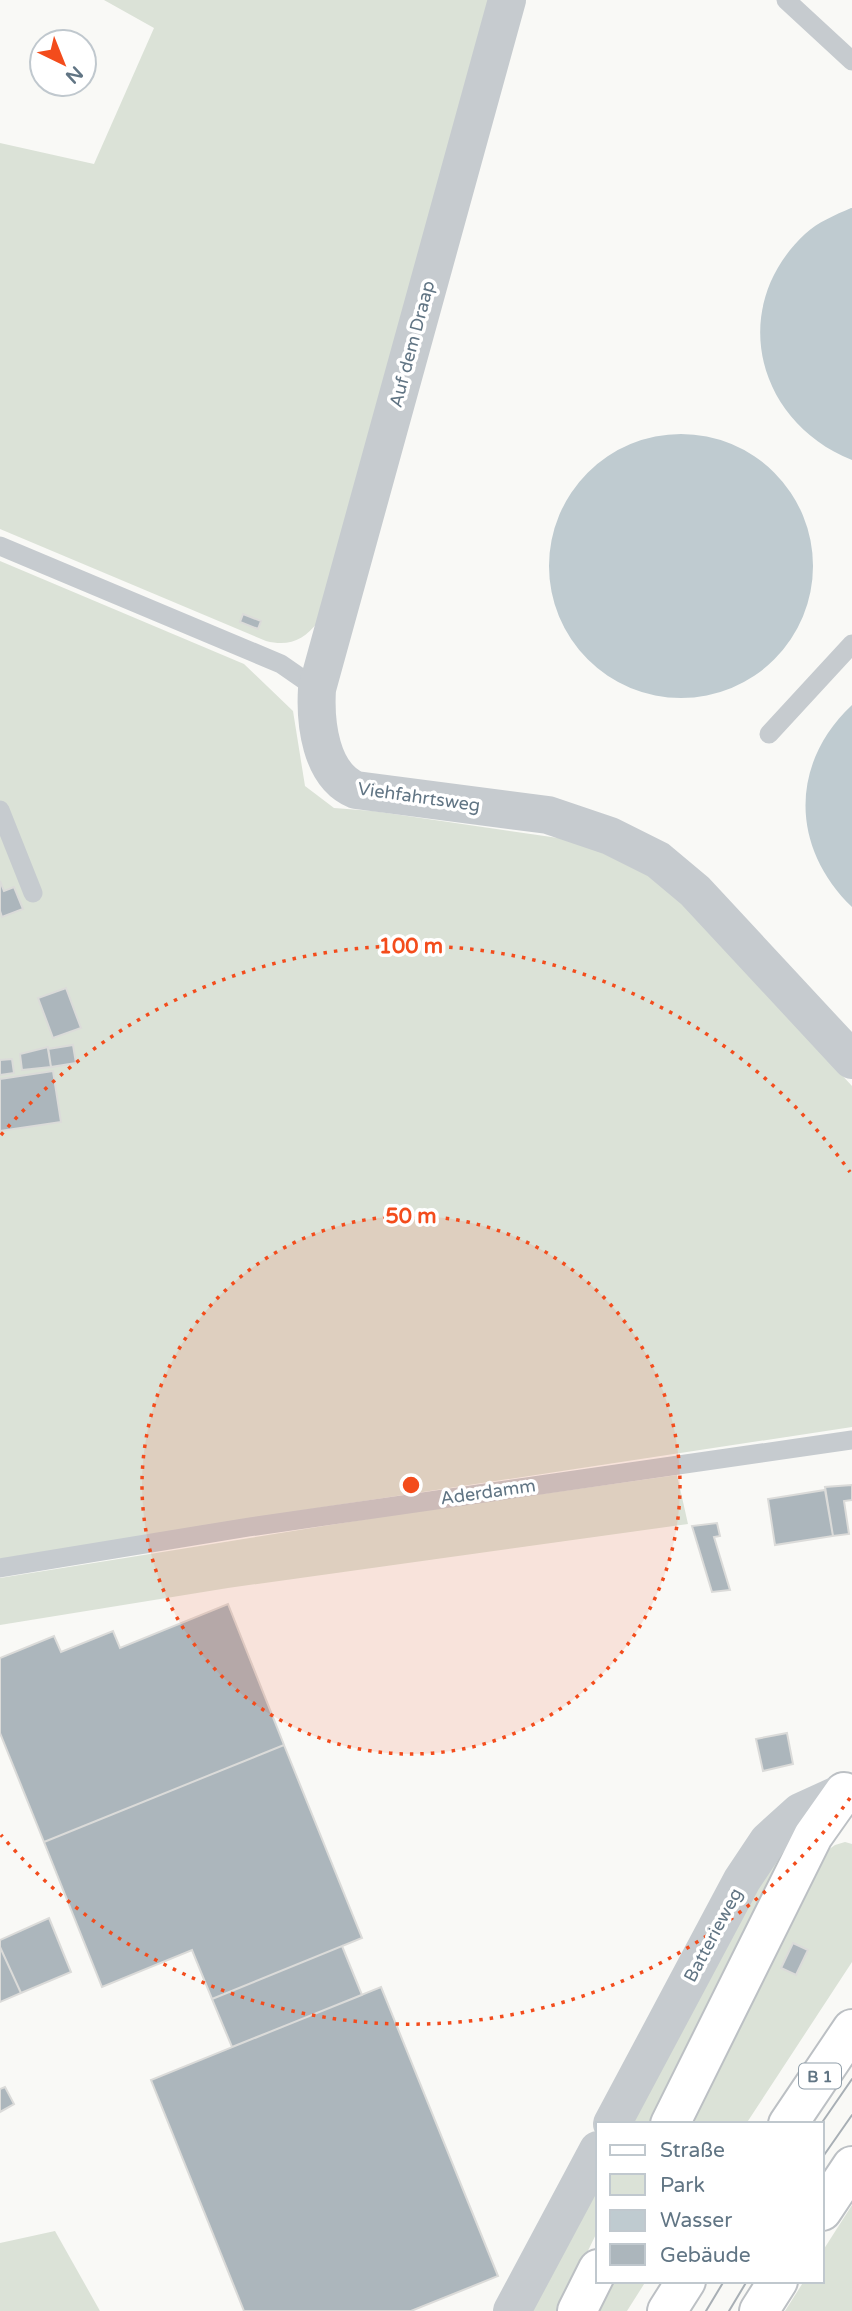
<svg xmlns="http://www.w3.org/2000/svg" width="852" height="2311" viewBox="0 0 852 2311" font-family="'Varela Round',sans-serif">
  <rect width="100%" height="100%" fill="#f9f9f6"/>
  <path fill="#dbe2d7" d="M 104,0 L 491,0 L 318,622 C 304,640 289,647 266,641 L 0,529 L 0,143 L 94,164 L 154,28 Z
    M 0,561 L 244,664 L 293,711 L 305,786 L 334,808 L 373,811 L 579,841 L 664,883 L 852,1086 L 852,1427 L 252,1518 L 0,1559 Z
    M 677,1475 L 688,1524 L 228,1588 L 0,1625 L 0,1578 L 386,1516 Z
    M 794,1830 L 650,2124 L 624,2124 L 722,1937 Z
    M 845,1842 L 852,1844 L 852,1962 L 746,2124 L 688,2124 L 821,1855 L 835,1845 Z
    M 598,2172 L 598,2230 L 559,2311 L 525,2311 Z
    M 852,2205 L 852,2311 L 785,2311 L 804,2281 L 822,2281 L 822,2252 Z
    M 55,2231 L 100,2311 L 0,2311 L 0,2243 Z
    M 610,2281 L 646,2281 L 627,2311 L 595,2311 Z"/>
  <path fill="#bfcbd0" d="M 851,208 L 852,208 L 852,460 C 756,422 727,307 805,234 C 818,222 835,215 851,208 Z
    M549 566a132 132 0 1 1 264 0a132 132 0 1 1-264 0Z
    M 852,705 L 852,907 C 791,848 789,764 852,705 Z"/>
  <path fill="#acb6bc" stroke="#dbdbd9" stroke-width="2" d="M 243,614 L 261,621 L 258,629 L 240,622 Z
    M 0,881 L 4,891 L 14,887 L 23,909 L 2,917 L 0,911 Z
    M 66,988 L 81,1028 L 53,1038 L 38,998 Z
    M 73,1045 L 76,1063 L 51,1067 L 48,1049 Z
    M 48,1047 L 51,1067 L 22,1070 L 20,1054 Z
    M 12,1059 L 14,1073 L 0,1075 L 0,1060 Z
    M 53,1071 L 61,1122 L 0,1131 L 0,1079 Z
    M 852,1485 L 852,1500 L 844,1501 L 849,1534 L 833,1536 L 825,1487 Z
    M 825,1490 L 833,1536 L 775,1545 L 768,1499 Z
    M 717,1523 L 720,1536 L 714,1537 L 730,1590 L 712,1592 L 692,1526 Z
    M 228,1604 L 284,1745 L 44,1842 L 0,1733 L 0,1658 L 54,1636 L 61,1652 L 113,1631 L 120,1648 Z
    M 787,1733 L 793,1764 L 763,1771 L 756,1739 Z
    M 284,1745 L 362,1938 L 212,1999 L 192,1950 L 102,1987 L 44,1842 Z
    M 49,1918 L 71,1972 L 21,1993 L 0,1947 L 0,1940 Z
    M 793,1943 L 808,1950 L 796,1975 L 781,1968 Z
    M 342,1946 L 362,1995 L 232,2047 L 212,1999 Z
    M 0,1947 L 21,1993 L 0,2002 Z
    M 381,1987 L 498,2276 L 411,2311 L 244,2311 L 151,2080 Z
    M 5,2087 L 14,2104 L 0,2112 L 0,2089 Z"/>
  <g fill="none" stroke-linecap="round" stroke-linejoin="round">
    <g stroke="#bcc0c4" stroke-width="42">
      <path id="primary" d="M 670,2124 L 813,1836 L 844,1792
        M 788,2124 L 852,2029
        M 822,2211 L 852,2166
        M 577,2311 L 598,2269
        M 667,2311 L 686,2281
        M 759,2311 L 778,2281"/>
    </g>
    <path stroke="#c6cbcf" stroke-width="19" d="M 786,0 L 852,61
      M 0,546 L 281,664 L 317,689
      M 769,734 L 852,644
      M 0,810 L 33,893
      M 0,1568 L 249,1527 L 852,1440"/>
    <path stroke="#c6cbcf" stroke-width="38" d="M 612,2124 L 742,1880 L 768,1841 L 800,1812 L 844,1792
      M 512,2311 L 598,2150"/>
    <path stroke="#c6cbcf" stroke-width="38" d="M 507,0 L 317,689 C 315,722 320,775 356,790 L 548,815 L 610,836 L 658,860 L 695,891 L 852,1060"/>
    <use href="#primary" stroke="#fff" stroke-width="38"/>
    <path stroke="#a8afb5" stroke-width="2" d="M 821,2124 L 852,2079
      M 822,2158 L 852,2115
      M 706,2311 L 724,2281
      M 729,2311 L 747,2281"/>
  </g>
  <circle cx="411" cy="1485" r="269" fill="#f34c1c" fill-opacity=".12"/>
  <g fill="none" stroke="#f34c1c" stroke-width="3.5" stroke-dasharray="3.5 7">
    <circle cx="411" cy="1485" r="269"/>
    <path d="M850 1798A539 539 0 0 1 1 1835M1 1135A539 539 0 0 1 850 1172"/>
  </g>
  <g text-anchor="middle" stroke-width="7" stroke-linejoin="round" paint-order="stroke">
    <rect fill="#fff" stroke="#909ea9" stroke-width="2" x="799" y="2063.5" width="42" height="25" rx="5"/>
    <g font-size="16" font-weight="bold" fill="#617584">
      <text x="820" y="2082">B 1</text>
    </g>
    <g font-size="18" fill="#617584" stroke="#fff">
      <text transform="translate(412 344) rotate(-75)" y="6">Auf dem Draap</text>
      <text transform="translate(419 797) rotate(8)" y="6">Viehfahrtsweg</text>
      <text transform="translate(488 1492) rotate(-8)" y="6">Aderdamm</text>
      <text transform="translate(713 1935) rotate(-62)" y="6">Batterieweg</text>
    </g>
  </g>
  <circle cx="411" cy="1485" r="10" fill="#f34c1c" stroke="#fff" stroke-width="3.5"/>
  <g font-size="21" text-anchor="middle" font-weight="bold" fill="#f34c1c" stroke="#fff" stroke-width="7" stroke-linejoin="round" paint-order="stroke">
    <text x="411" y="953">100 m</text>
    <text x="411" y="1223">50 m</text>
  </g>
  <rect x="596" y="2122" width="228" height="161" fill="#ffffff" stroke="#c0c8ce" stroke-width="2"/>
  <rect x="610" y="2145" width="35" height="10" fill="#ffffff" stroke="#c0c8ce" stroke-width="2"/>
  <text x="660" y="2157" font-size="21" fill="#617584">Straße</text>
  <rect x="610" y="2174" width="35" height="21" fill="#dbe2d7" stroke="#c0c8ce" stroke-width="2"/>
  <text x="660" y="2192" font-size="21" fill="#617584">Park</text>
  <rect x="610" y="2210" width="35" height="21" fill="#bfcbd0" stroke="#c0c8ce" stroke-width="2"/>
  <text x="660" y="2227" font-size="21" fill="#617584">Wasser</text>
  <rect x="610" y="2244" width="35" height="21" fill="#acb6bc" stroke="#c0c8ce" stroke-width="2"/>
  <text x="660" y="2262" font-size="21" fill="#617584">Gebäude</text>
  <g transform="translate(63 63) rotate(137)"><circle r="33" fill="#ffffff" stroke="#c0c8ce" stroke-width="2"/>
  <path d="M0-5L12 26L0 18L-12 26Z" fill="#f34c1c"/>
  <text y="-10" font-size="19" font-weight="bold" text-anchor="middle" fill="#617584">N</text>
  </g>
</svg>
